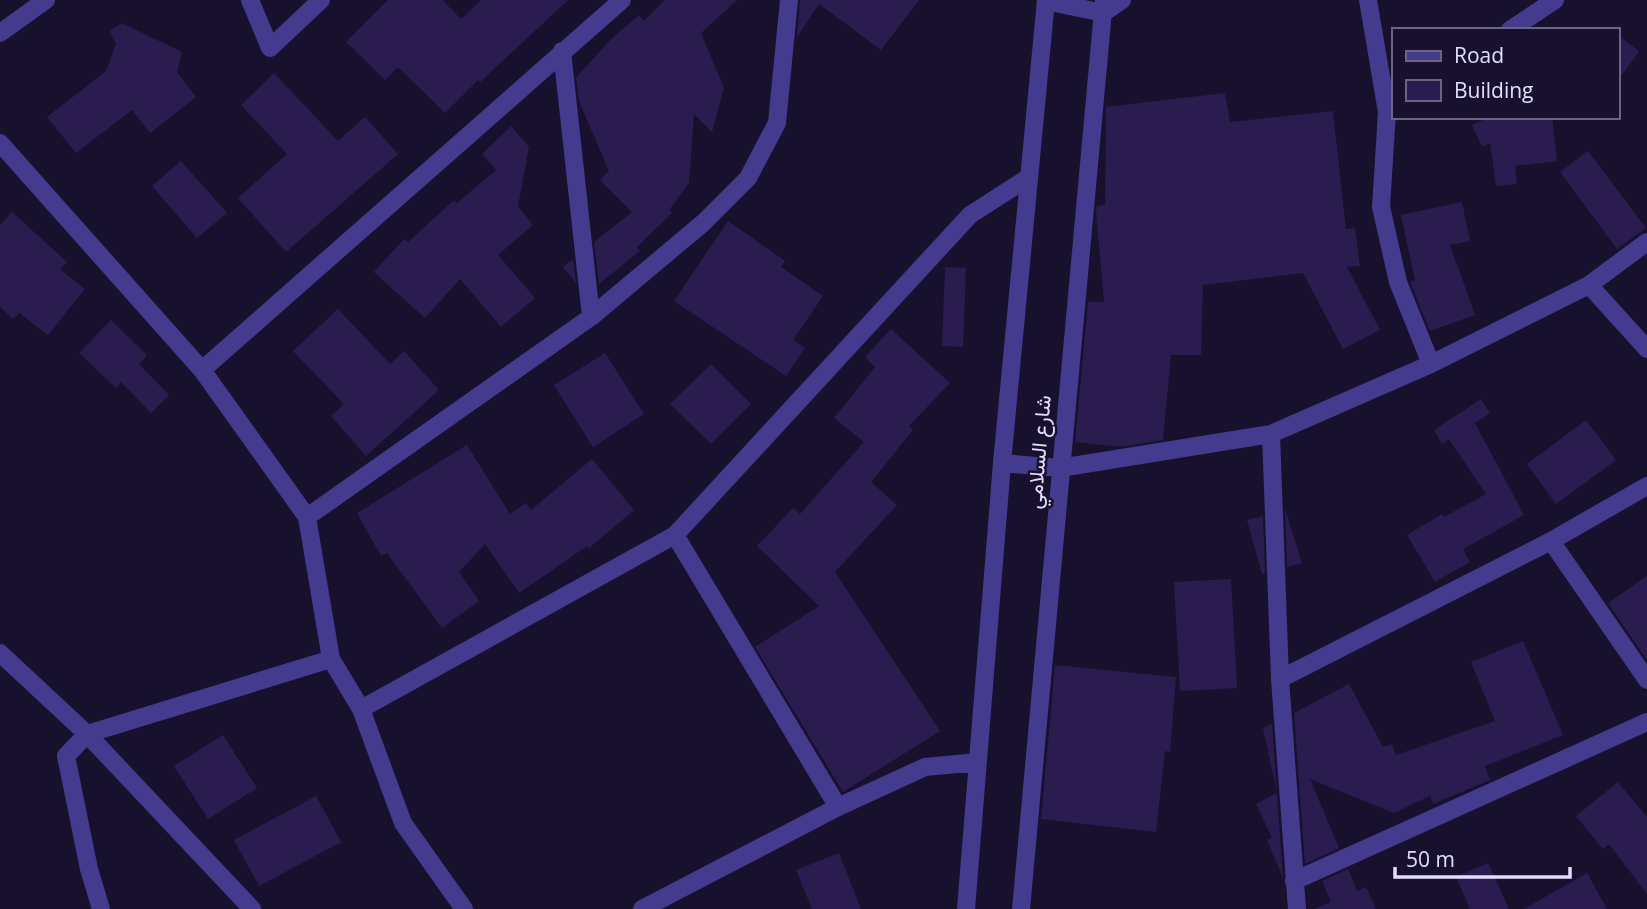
<svg xmlns="http://www.w3.org/2000/svg" width="1647" height="909" viewBox="0 0 1647 909" font-family="'Open Sans',Vazirmatn,sans-serif">
  <rect width="100%" height="100%" fill="#18112e"/>
  <path fill="#2a1c4f" d="M 388,0 L 442,0 L 461,19 L 481,0 L 568,0 L 480,82 L 478,80 L 445,113 L 398,67 L 385,80 L 346,42 Z
    M 665,0 L 737,0 L 701,33 L 724,88 L 712,132 L 694,114 L 689,183 L 669,210 L 672,213 L 637,247 L 640,251 L 599,284 L 594,242 L 632,212 L 600,180 L 609,171 L 579,101 L 576,78 L 610,40 L 639,15 L 644,21 Z
    M 800,0 L 919,0 L 881,50 L 819,4 L 797,37 Z
    M 122,23 L 182,52 L 177,72 L 196,97 L 150,133 L 132,110 L 76,153 L 47,117 L 106,71 L 116,44 L 110,31 Z
    M 1617,35 L 1639,51 L 1617,82 Z
    M 274,73 L 338,141 L 365,117 L 398,154 L 286,252 L 238,198 L 287,154 L 241,105 Z
    M 1225,93 L 1230,122 L 1333,111 L 1346,229 L 1355,228 L 1360,266 L 1347,267 L 1380,330 L 1343,349 L 1303,273 L 1203,285 L 1201,355 L 1171,355 L 1163,440 L 1121,447 L 1075,442 L 1088,302 L 1104,302 L 1096,213 L 1097,206 L 1105,205 L 1106,107 Z
    M 1490,117 L 1552,117 L 1557,161 L 1515,166 L 1517,184 L 1496,186 L 1490,143 L 1482,147 L 1472,125 Z
    M 511,126 L 529,147 L 518,206 L 533,225 L 498,255 L 535,298 L 501,327 L 460,279 L 425,318 L 374,272 L 404,239 L 408,242 L 454,200 L 457,203 L 496,170 L 482,154 Z
    M 1588,151 L 1646,228 L 1617,249 L 1560,172 Z
    M 181,161 L 227,213 L 197,238 L 152,186 Z
    M 1462,202 L 1470,241 L 1450,245 L 1475,315 L 1430,331 L 1410,282 L 1415,280 L 1401,215 Z
    M 12,212 L 67,262 L 60,269 L 85,289 L 48,335 L 19,313 L 13,319 L 0,307 L 0,225 Z
    M 728,221 L 785,261 L 781,267 L 823,296 L 793,340 L 805,348 L 786,376 L 674,301 Z
    M 573,259 L 576,283 L 563,267 Z
    M 945,267 L 966,268 L 963,347 L 942,346 Z
    M 338,309 L 390,364 L 404,351 L 439,390 L 366,456 L 331,416 L 344,404 L 293,351 Z
    M 111,320 L 147,355 L 139,364 L 169,395 L 151,413 L 121,382 L 116,388 L 79,353 Z
    M 891,329 L 950,383 L 909,426 L 913,430 L 871,482 L 897,505 L 835,572 L 940,731 L 843,792 L 755,647 L 819,606 L 757,546 L 793,508 L 800,514 L 864,442 L 834,418 L 875,367 L 865,357 Z
    M 605,353 L 644,414 L 593,447 L 554,385 Z
    M 711,364 L 751,404 L 711,444 L 670,404 Z
    M 1481,399 L 1490,413 L 1475,423 L 1524,515 L 1463,549 L 1470,562 L 1435,582 L 1407,535 L 1442,514 L 1444,517 L 1486,494 L 1449,439 L 1442,444 L 1434,430 Z
    M 1586,420 L 1616,460 L 1556,504 L 1527,464 Z
    M 467,445 L 510,514 L 526,503 L 531,510 L 592,459 L 634,510 L 589,548 L 587,546 L 519,593 L 485,544 L 459,572 L 479,601 L 442,628 L 387,553 L 381,556 L 357,513 Z
    M 1285,509 L 1302,563 L 1287,567 Z
    M 1263,516 L 1265,573 L 1262,574 L 1247,520 Z
    M 1647,576 L 1647,660 L 1608,603 Z
    M 1231,579 L 1237,688 L 1180,691 L 1174,582 Z
    M 1523,641 L 1563,735 L 1485,766 L 1490,780 L 1433,804 L 1430,796 L 1394,813 L 1310,779 L 1339,848 L 1305,864 L 1294,713 L 1349,684 L 1383,747 L 1392,744 L 1396,755 L 1495,721 L 1471,662 Z
    M 1055,665 L 1176,677 L 1170,752 L 1165,751 L 1156,832 L 1041,819 Z
    M 1272,724 L 1283,878 L 1267,840 L 1272,838 L 1256,804 L 1277,793 L 1263,728 Z
    M 223,735 L 257,788 L 208,819 L 174,766 Z
    M 1618,782 L 1647,817 L 1647,894 L 1609,844 L 1603,849 L 1576,816 Z
    M 316,796 L 341,842 L 259,886 L 234,840 Z
    M 839,853 L 861,909 L 812,909 L 796,870 Z
    M 1488,863 L 1509,909 L 1470,909 L 1456,877 Z
    M 1348,869 L 1357,891 L 1366,887 L 1376,909 L 1314,909 L 1331,902 L 1322,881 Z
    M 1587,873 L 1607,909 L 1524,909 Z"/>
  <g fill="none" stroke-linecap="round" stroke-linejoin="round">
    <path stroke="#443a8e" stroke-width="18" d="M 250,0 L 270,48 L 321,0
      M 1368,0 L 1387,112 L 1393,108
      M 1046,1 L 1103,13 L 1122,0
      M 1510,30 L 1555,0
      M 0,33 L 46,0
      M 562,51 L 591,317
      M 1387,112 L 1381,207 L 1398,282 L 1431,364
      M 0,143 L 202,370 L 307,517 L 331,659 L 361,709 L 403,823 L 464,909
      M 1589,285 L 1647,349
      M 202,370 L 622,0
      M 1271,434 L 1280,679 L 1297,909
      M 1002,463 L 1060,468 L 1271,434 L 1431,364 L 1589,285 L 1647,242
      M 307,517 L 591,317 L 703,223 L 748,178 L 777,123 L 789,0
      M 675,535 L 838,807
      M 1551,541 L 1647,680
      M 0,653 L 87,734 L 252,909
      M 1280,679 L 1551,541 L 1647,486
      M 361,709 L 675,535 L 970,215 L 1029,177
      M 1294,881 L 1647,722
      M 101,909 L 89,869 L 66,756 L 87,734 L 331,659
      M 642,909 L 838,807 L 925,767 L 978,762
      M 966,909 L 1002,463 L 1046,0
      M 1021,909 L 1104,0"/>
  </g>
  <g text-anchor="middle" stroke-width="5" stroke-linejoin="round" paint-order="stroke">
    <g font-size="21" fill="#e4ddff" stroke="#18112e">
      <text transform="translate(1039 452) rotate(-85)" y="7">شارع السلامي</text>
    </g>
  </g>
  <rect x="1392" y="28" width="228" height="91" fill="#18112e" stroke="#6a6382" stroke-width="2"/>
  <rect x="1406" y="51" width="35" height="10" fill="#443a8e" stroke="#6a6382" stroke-width="2"/>
  <text x="1454" y="63" font-size="21" fill="#e4ddff">Road</text>
  <rect x="1406" y="80" width="35" height="21" fill="#2a1c4f" stroke="#6a6382" stroke-width="2"/>
  <text x="1454" y="98" font-size="21" fill="#e4ddff">Building</text>
  <path d="M1395 867v10h175v-10" fill="none" stroke="#e4ddff" stroke-width="3.5"/>
  <text x="1406" y="867" font-size="21" fill="#e4ddff" stroke="#18112e" stroke-width="5" paint-order="stroke">50 m</text>
</svg>
